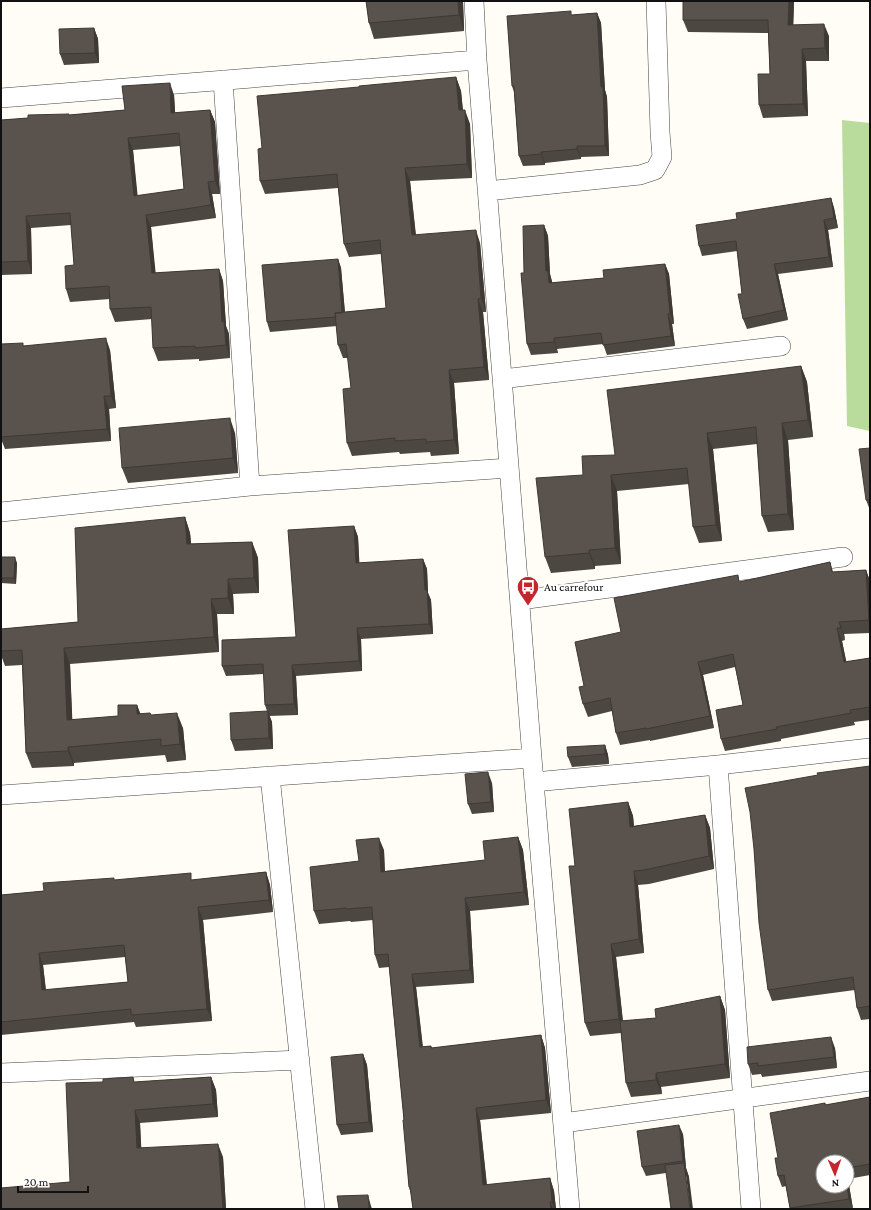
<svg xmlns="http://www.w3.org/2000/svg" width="871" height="1210" viewBox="0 0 871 1210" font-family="'Crimson Pro',serif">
  <rect width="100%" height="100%" fill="#fffdf5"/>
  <path fill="#b9dc9c" d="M 842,120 L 870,123 L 870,431 L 847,426 Z"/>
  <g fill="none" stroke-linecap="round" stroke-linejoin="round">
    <g stroke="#444" stroke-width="20">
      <path id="minor" d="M 474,1 L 477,60 L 532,758 L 570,1209
        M 223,80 L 250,486
        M 1,98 L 477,60
        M 487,191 L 640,175 L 655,170 L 662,157 L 660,132 L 656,1
        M 502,379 L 781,346
        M 1,512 L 250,486 L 509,468
        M 520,600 L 843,557
        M 718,765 L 751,1209
        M 270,776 L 315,1209
        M 534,782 L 718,765 L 870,748
        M 1,795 L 532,758
        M 1,1073 L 300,1060
        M 563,1123 L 870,1081"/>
    </g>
    <use href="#minor" stroke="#fff" stroke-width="19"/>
  </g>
  <path fill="#4d4742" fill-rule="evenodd" d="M 366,1 L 463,1 L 464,31 L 374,39 L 369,23 Z
    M 683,1 L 794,1 L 793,25 L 829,36 L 829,61 L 806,61 L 808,116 L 763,118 L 759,105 L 770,74 L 768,33 L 688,32 L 683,20 Z
    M 597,13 L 601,23 L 605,90 L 607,97 L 609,156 L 581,157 L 581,159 L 545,163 L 545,165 L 523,166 L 519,156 L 514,92 L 512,86 L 572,15 Z
    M 94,28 L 98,39 L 99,63 L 64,65 L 60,54 Z
    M 456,77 L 461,91 L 463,110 L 470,124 L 472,178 L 410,181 L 416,235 L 480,243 L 486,312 L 483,312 L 489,380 L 454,383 L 459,454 L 431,456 L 430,452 L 400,454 L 399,452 L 352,456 L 347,443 L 351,388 L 348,358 L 343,358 L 338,345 L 337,326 L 270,332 L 267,322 L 338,259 L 341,268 L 345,312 L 386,308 L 381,254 L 349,257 L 344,244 L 338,188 L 265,194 L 260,181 L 262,148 Z
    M 174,95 L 175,113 L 210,110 L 215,122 L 220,194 L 212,194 L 216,218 L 151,227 L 155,273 L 219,269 L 223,281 L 226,326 L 229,334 L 230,358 L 199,361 L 199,359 L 158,361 L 153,348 L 152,319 L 115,322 L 110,309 L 110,299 L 70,302 L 66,289 L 74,265 L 71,225 L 31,228 L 32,274 L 1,275 L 1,120 L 70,115 L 125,110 ZM 180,146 L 184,189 L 137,196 L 133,150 Z
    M 831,198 L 834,208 L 838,228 L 828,230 L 833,267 L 778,274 L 788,320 L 747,329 L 743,319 L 742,294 L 737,251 L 702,256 L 699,246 L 737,219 Z
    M 544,225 L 548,236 L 550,274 L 552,283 L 604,278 L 665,264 L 669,274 L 674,324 L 672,324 L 675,346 L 607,355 L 603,344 L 557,349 L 558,353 L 531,355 L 527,344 L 524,273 Z
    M 1,344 L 24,346 L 110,350 L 116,408 L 109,409 L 111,441 L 5,449 L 1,439 Z
    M 801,366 L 807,382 L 813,437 L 788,440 L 794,530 L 768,532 L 762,516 L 757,444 L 713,449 L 722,541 L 699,543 L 693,527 L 689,484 L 617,491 L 621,564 L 595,566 L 595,569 L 551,573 L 545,557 L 583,475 L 615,455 Z
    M 235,433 L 238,473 L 128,483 L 122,468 Z
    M 870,448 L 870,510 L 866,500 Z
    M 185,517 L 190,533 L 191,544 L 252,542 L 258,558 L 259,593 L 233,594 L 234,614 L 217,614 L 219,652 L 70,664 L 72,720 L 118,716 L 137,705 L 140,714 L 151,715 L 183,728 L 186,760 L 167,762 L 165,755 L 74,763 L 74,766 L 32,768 L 26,753 L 22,665 L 5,666 L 1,655 L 1,629 L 78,622 Z
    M 354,526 L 358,537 L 359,563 L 423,559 L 427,569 L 428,593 L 431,600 L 433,634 L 361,639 L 362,671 L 296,676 L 298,715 L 269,716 L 272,722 L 273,749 L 235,751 L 231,740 L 267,711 L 265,705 L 264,674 L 226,676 L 222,666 L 296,637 Z
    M 1,557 L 17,563 L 16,584 L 1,583 Z
    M 830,562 L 833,572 L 866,570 L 870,581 L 870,633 L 844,634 L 845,640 L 842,641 L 846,662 L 870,658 L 870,720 L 854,722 L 855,725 L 781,739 L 781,741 L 725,751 L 721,739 L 743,705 L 735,667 L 703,675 L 714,728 L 650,741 L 650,740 L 620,745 L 616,733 L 612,711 L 588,717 L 583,704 L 584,686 L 621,632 L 740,582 Z
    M 605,745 L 608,755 L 609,764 L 572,767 L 568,757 Z
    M 870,766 L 870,1019 L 861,1020 L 857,1008 L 855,990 L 772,1001 L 768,990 L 754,849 Z
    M 492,783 L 494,812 L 472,814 L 468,804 Z
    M 628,802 L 633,816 L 634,826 L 705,815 L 710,828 L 714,869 L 649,884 L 638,885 L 644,953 L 616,957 L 623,1021 L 656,1018 L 720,996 L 725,1010 L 730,1078 L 661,1087 L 662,1094 L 631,1097 L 626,1083 L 621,1033 L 590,1036 L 585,1023 L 575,866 Z
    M 518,837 L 523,850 L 529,905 L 470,911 L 474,983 L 416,987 L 423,1047 L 431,1046 L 432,1048 L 541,1035 L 545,1048 L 551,1113 L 480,1120 L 487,1185 L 550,1178 L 554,1191 L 556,1209 L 413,1209 L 411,1194 L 409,1187 L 404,1120 L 389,967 L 379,968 L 375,955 L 373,920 L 351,922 L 350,921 L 319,924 L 314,911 L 359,861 L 384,850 L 385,871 L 485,860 Z
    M 266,872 L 270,885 L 273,912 L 203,920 L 212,1021 L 136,1027 L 134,1022 L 1,1035 L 1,895 L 44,891 L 115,880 L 193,880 ZM 125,957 L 128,982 L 46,990 L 43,965 Z
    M 835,1048 L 837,1068 L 762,1077 L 761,1074 L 752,1075 L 748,1064 Z
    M 363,1054 L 367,1065 L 373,1132 L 341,1135 L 337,1125 Z
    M 211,1077 L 216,1090 L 218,1117 L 140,1123 L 141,1148 L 223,1157 L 226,1209 L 1,1209 L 70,1182 L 135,1082 Z
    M 870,1097 L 870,1175 L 848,1179 L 853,1209 L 790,1209 L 786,1186 L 782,1187 L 778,1176 L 778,1158 L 825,1103 L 826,1105 ZM 847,1162 L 847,1186 L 823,1186 Z
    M 683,1134 L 686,1168 L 689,1177 L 666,1173 L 646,1176 L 642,1167 Z"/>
  <path fill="#3f3936" d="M 458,1 L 463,1 L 464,31 L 459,15 Z
    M 789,1 L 794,1 L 793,37 L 788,25 Z
    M 597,13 L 601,23 L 605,90 L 607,97 L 609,156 L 605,146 Z
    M 824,24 L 829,36 L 829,61 L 825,48 Z
    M 94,28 L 98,39 L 99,63 L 95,53 Z
    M 802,49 L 806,61 L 808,116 L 803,104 Z
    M 456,77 L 461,91 L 464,124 L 459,110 Z
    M 170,83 L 174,95 L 176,126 L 171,113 Z
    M 210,110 L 215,122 L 220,194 L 215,181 Z
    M 465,110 L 470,124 L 472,178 L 467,164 Z
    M 128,138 L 133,150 L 139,209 L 134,196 Z
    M 577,146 L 581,157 L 581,159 L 577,149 Z
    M 541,152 L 545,163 L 545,165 L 541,154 Z
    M 405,168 L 410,181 L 417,248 L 412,235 Z
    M 208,182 L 212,194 L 216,218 L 211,205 Z
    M 831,198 L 834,208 L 838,228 L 834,218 Z
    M 146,215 L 151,227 L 157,286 L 152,273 Z
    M 26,216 L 31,228 L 32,274 L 28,261 Z
    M 824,220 L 828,230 L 833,267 L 829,257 Z
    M 544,225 L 548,236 L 550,274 L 552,281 L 553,293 L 546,271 Z
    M 476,230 L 480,243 L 486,312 L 481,298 Z
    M 338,259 L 341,268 L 346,326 L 343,316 Z
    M 665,264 L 669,274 L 674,324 L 670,313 Z
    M 774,264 L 778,274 L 788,320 L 784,310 Z
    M 219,269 L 223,281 L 226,326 L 229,334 L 230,358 L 226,345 L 222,322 Z
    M 478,299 L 483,312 L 489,380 L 484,367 Z
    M 668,314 L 672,324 L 675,346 L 671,336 Z
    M 106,338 L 110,350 L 116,408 L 111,396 Z
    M 554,338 L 557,349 L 558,353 L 554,342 Z
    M 801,366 L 807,382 L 813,437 L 808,420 Z
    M 449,370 L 454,383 L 459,454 L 454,440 Z
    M 104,396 L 109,409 L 111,441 L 107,429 Z
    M 230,418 L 235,433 L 238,473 L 233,458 Z
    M 782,423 L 788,440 L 794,530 L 788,514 Z
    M 707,433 L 713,449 L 722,541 L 716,525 Z
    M 611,475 L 617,491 L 621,564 L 615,548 Z
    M 185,517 L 190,533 L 193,560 L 187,544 Z
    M 354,526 L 358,537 L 360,573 L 356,563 Z
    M 252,542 L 258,558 L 259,593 L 254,578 Z
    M 589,550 L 595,566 L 595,569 L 589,553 Z
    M 15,557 L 17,563 L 16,584 L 14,578 Z
    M 423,559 L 427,569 L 428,593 L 431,600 L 433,634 L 429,624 L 425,590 Z
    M 866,570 L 870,581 L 870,624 L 869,620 Z
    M 228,579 L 233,594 L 234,614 L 228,598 Z
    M 211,599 L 217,614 L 219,652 L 214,637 Z
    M 839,622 L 844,634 L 845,640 Z
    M 357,628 L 361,639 L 362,671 L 359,661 Z
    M 837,628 L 842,641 L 849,674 L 844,662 Z
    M 64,648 L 70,664 L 73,736 L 67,720 Z
    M 698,662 L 703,675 L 714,728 L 710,716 Z
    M 292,665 L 296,676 L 298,715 L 294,704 Z
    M 137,705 L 143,720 L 137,714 Z
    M 268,711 L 272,722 L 273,749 L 269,738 Z
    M 177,713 L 183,728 L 186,760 L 180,744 Z
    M 605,745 L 608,755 L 609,764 L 605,754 Z
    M 68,747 L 74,763 L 74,766 L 68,751 Z
    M 488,772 L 492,783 L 494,812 L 491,802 Z
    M 628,802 L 633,816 L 635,840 L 630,827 Z
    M 705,815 L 710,828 L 714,869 L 709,856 Z
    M 518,837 L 523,850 L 529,905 L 524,892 Z
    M 379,838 L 384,850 L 385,884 L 381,872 Z
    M 634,871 L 638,885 L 644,953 L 639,939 Z
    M 266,872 L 270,885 L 273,912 L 269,900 Z
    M 465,898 L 470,911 L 474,983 L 470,970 Z
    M 198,907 L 203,920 L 212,1021 L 207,1009 Z
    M 611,944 L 616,957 L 624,1033 L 619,1019 Z
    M 39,953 L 43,965 L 47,1002 L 42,990 Z
    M 412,974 L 416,987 L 424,1060 L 420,1047 Z
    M 720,996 L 725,1010 L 730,1078 L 725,1064 Z
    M 541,1035 L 545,1048 L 551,1113 L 546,1100 Z
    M 831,1037 L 835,1048 L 837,1068 L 834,1057 Z
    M 363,1054 L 367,1065 L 373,1132 L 369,1122 Z
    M 656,1073 L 661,1087 L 662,1094 L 656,1080 Z
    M 211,1077 L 216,1090 L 218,1117 L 213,1104 Z
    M 476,1108 L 480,1120 L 488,1198 L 483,1185 Z
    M 135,1110 L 140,1123 L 142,1161 L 137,1148 Z
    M 679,1125 L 683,1134 L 686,1168 L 689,1177 L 693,1209 L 690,1209 L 685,1166 L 683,1161 Z
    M 218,1144 L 223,1157 L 226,1209 L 223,1209 Z
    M 847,1176 L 848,1179 L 853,1209 L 849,1199 L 847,1186 Z
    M 550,1178 L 554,1191 L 556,1209 L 555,1209 L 552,1202 Z
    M 368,1195 L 371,1206 L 372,1209 L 369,1209 Z
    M 550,1202 L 553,1209 L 551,1209 Z"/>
  <path fill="#5a524d" stroke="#3f3936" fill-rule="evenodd" d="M 366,1 L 458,1 L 459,15 L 369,23 Z
    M 683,1 L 789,1 L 788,25 L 824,24 L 825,48 L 802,49 L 803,104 L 759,105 L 758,74 L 770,74 L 768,20 L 683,20 Z
    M 571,11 L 571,15 L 597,13 L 601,87 L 603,87 L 605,146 L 577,146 L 577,149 L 541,152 L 541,154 L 519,156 L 514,86 L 512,86 L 507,16 Z
    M 94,28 L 95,53 L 60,54 L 59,29 Z
    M 456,77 L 459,110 L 465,110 L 467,164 L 405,168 L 412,235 L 476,230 L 481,298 L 478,299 L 484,367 L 449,370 L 454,440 L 426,442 L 426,439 L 395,441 L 395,438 L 347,443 L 343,389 L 351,388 L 346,344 L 338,345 L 335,313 L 386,308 L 380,240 L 344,244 L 337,174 L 260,181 L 258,149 L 262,148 L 257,96 L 359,87 L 359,86 Z
    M 170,83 L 171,113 L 210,110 L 215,181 L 208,182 L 211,205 L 146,215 L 152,273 L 219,269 L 222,322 L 224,321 L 226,345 L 195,348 L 195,346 L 153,348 L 151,307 L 110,309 L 109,286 L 66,289 L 65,266 L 74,265 L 70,213 L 26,216 L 28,261 L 1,262 L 1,120 L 28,118 L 28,115 L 69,114 L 69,115 L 125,110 L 122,86 ZM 179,133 L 184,189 L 134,196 L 128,138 Z
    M 831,198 L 834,218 L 824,220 L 829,257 L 774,264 L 784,310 L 743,319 L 738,294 L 742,294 L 736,241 L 699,246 L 696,225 L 737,219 L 736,213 Z
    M 544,225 L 546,271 L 548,271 L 549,283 L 604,278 L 603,270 L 665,264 L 670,313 L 668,314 L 671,336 L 603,345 L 601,333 L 554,338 L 554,342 L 527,344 L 521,273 L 524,273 L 523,226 Z
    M 338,259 L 342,313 L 335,313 L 336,317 L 267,322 L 262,265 Z
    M 106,338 L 111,396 L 104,396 L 107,429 L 1,437 L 1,344 L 23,343 L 23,346 Z
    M 801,366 L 808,420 L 782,423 L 788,514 L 762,516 L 756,427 L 707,433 L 716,525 L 693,527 L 687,468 L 611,475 L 615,548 L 589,550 L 589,553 L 545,557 L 536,478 L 583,475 L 582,456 L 615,455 L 607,390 Z
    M 230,418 L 233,458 L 122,468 L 119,428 Z
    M 870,448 L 870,500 L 866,500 L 859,449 Z
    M 185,517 L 187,544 L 252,542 L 254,578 L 228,579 L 228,598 L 211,599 L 214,637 L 64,648 L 67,720 L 118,716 L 118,705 L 137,705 L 137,714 L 150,713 L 151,715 L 177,713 L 180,744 L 161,746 L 161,739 L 68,747 L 68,751 L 26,753 L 22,650 L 1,651 L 1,629 L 78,622 L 75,528 Z
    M 354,526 L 356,563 L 423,559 L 425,590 L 427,590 L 429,624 L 357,628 L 359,661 L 292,665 L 294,704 L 265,705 L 263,664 L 222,666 L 222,640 L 296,637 L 288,530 Z
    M 1,557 L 15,557 L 14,578 L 1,578 Z
    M 830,562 L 832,572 L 866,570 L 869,620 L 839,622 L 841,628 L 837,628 L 844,662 L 870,658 L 870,707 L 850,710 L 851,713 L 776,727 L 777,729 L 721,739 L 716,710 L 743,705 L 733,654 L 698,662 L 710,716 L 646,729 L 646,728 L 616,733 L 610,698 L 583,704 L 579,687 L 584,686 L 575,642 L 621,632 L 614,598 L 738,575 L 739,582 Z
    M 268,711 L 269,738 L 231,740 L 230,713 Z
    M 605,745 L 605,754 L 568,757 L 567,747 Z
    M 870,766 L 870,1006 L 857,1008 L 853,977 L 768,990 L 759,923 L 754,849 L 750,812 L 745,788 L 818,775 L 817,773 Z
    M 488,772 L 491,802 L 468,804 L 465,774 Z
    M 628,802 L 630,827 L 705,815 L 709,856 L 644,870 L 634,871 L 639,939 L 611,944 L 619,1019 L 585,1023 L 569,866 L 575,866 L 569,809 Z
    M 518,837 L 524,892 L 465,898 L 470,970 L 412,974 L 420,1047 L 431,1046 L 431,1048 L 541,1035 L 546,1100 L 476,1108 L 483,1185 L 550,1178 L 552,1202 L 550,1202 L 551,1209 L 413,1209 L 410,1187 L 409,1187 L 403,1120 L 404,1120 L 388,954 L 375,955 L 372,907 L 346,909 L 346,908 L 314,911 L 310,867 L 359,861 L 356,840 L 379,838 L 381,872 L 485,860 L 483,841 Z
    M 266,872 L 269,900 L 198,907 L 207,1009 L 131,1015 L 131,1009 L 1,1022 L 1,895 L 44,891 L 43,883 L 114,878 L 114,880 L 191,873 L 191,880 ZM 124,945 L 128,982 L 42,990 L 39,953 Z
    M 720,996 L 725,1064 L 656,1073 L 656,1080 L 626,1083 L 620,1021 L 656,1018 L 655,1009 Z
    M 831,1037 L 834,1057 L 758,1066 L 758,1063 L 748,1064 L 747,1047 Z
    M 363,1054 L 369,1122 L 337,1125 L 331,1057 Z
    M 133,1077 L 134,1082 L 211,1077 L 213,1104 L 135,1110 L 137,1148 L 218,1144 L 223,1209 L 1,1209 L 1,1188 L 70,1182 L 66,1083 L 103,1082 L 103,1079 Z
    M 870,1097 L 870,1164 L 847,1168 L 847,1162 L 823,1162 L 823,1186 L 847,1186 L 849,1199 L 790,1208 L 784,1175 L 778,1176 L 775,1158 L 778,1158 L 770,1113 L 825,1103 L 825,1105 Z
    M 679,1125 L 683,1161 L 642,1167 L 637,1131 Z
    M 684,1163 L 690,1209 L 671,1209 L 665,1165 Z
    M 368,1195 L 369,1209 L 339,1209 L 337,1196 Z"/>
  <defs>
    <g id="bus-pin" transform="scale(1.15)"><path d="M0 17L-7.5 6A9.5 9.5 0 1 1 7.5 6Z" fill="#c4262e" stroke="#fff"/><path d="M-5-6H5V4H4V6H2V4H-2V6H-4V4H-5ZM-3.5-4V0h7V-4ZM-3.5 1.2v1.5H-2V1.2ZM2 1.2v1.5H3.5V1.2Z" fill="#fff"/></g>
  </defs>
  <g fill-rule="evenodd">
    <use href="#bus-pin" x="528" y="587"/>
  </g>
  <g text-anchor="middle" stroke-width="4" stroke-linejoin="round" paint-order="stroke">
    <g font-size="12" fill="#111" stroke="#fff" text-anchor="start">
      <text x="544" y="591">Au carrefour</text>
    </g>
  </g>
  <rect width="871" height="1210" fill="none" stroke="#111111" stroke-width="4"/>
  <g transform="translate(835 1174) rotate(178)"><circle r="19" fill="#ffffff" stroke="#a0a0a0"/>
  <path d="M0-3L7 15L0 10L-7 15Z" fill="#c4262e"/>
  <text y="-6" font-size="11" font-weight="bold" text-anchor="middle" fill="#111111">N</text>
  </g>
  <path d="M18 1186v6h70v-6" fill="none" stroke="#111111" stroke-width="2"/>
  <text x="24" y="1186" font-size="12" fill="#111111" stroke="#ffffff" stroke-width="3" paint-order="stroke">20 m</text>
</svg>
